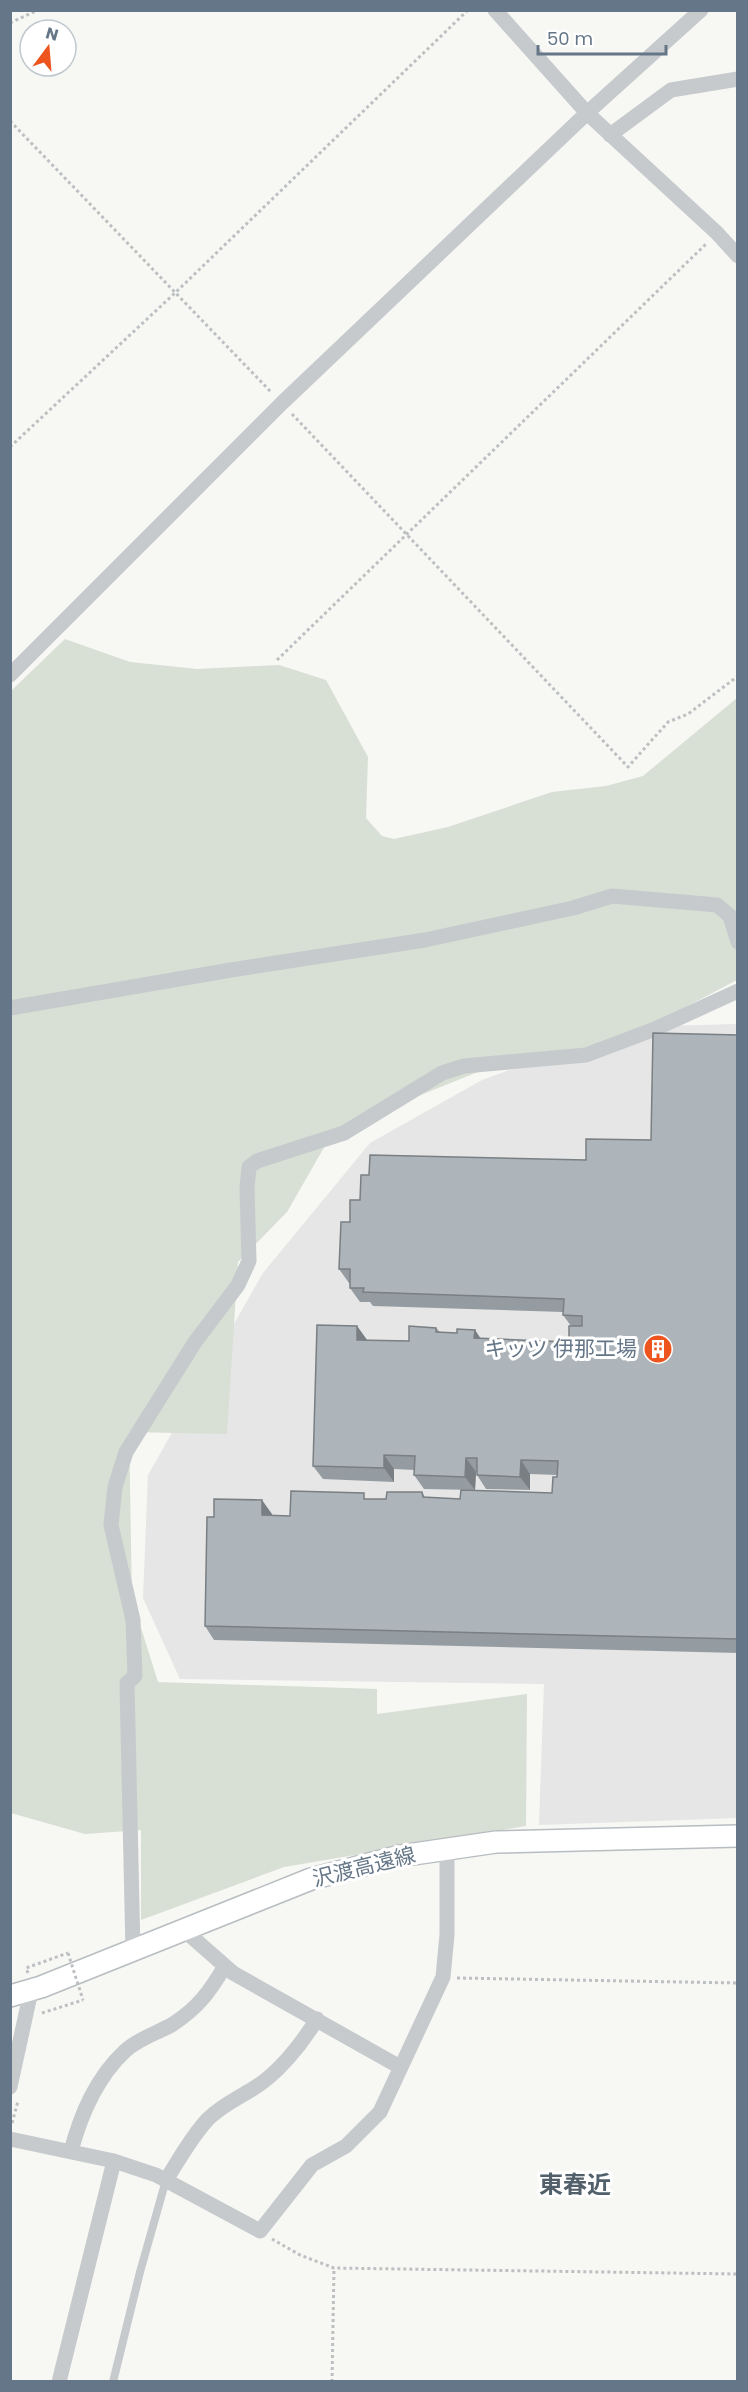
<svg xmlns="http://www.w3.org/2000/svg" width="748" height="2392" viewBox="0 0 748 2392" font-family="Poppins,'Noto Sans JP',sans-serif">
  <rect width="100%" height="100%" fill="#f7f7f4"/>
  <path fill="#e5e6e5" d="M 737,1024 L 737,1818 L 539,1825 L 544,1684 L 180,1679 L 143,1598 L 148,1475 L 263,1273 L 370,1143 L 482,1080 L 627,1027 Z"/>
  <path fill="#d8dfd4" d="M 65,639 L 130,662 L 197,669 L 279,665 L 326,680 L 368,757 L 366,818 L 382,836 L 394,839 L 448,827 L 552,792 L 606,786 L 643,776 L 737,698 L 737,980 L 659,1021 L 590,1047 L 515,1057 L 334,1130 L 287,1212 L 238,1262 L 227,1434 L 129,1432 L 132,1599 L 158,1682 L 377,1689 L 377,1714 L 527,1694 L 526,1826 L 284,1867 L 141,1920 L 141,1830 L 85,1834 L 11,1813 L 11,691 Z"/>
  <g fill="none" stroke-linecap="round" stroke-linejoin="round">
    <g stroke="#b8bdc2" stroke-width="24">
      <path id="secondary" d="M 10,1996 L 41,1987 L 311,1879 L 400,1856 L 496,1842 L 738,1836"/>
    </g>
    <path stroke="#bdc0c2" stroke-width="3" stroke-dasharray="3 3" stroke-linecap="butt" d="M 10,23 L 38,10
      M 10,121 L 271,392
      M 292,414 L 628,767 L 668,722 L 688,714 L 738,676
      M 10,447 L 176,292 L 468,10
      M 277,660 L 706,244
      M 28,1973 L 26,1968 L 68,1953
      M 457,1978 L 738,1983
      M 42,2013 L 83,2000
      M 12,2123 L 18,2101
      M 272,2239 L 300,2255 L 334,2268 L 738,2274
      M 332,2382 L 334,2268"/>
    <path stroke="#c6cacd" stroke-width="8" d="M 113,2382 L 140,2272 L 166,2180"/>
    <path stroke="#c6cacd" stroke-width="15" d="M 495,10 L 587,113 L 717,233 L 738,256
      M 610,135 L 671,90 L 738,79
      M 10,675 L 282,403 L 587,113 L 701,10
      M 10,1008 L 231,970 L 425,940 L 573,908 L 612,896 L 717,905 L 730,916 L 738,942
      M 184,1930 L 233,1973 L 400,2067
      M 133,1951 L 127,1683 L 135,1676 L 133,1620 L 111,1525 L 115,1487 L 126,1452 L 195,1342 L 238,1285 L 249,1261 L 247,1188 L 249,1167 L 257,1161 L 344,1133 L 442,1073 L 464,1066 L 586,1055 L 655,1029 L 738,991
      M 10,2087 L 31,1991
      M 10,2139 L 114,2161 L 156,2175 L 260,2231 L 312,2165 L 346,2146 L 380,2112 L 443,1977 L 447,1935 L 447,1849
      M 71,2151 C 81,2114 96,2078 125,2051 C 139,2038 158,2033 173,2024 C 199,2007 210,1991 225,1966
      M 166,2180 C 179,2160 191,2137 208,2119 C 221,2106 236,2099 251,2090 C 277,2075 301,2045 317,2019
      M 59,2382 L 114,2161"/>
    <use href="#secondary" stroke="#fff" stroke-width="21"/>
    <path stroke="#bdc0c2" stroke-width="3" stroke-dasharray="3 3" stroke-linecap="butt" d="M 68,1953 L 83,2000"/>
  </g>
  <path fill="#959ca1" d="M 738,1035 L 738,1653 L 214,1640 L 205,1626 L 272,1514 L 272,1515 L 290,1516 L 368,1499 L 386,1499 L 422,1492 L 425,1497 L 460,1499 L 552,1493 L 557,1475 L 530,1474 L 530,1490 L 486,1489 L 477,1475 L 477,1472 L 476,1472 L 475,1490 L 424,1489 L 414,1475 L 415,1470 L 394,1469 L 394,1482 L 323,1479 L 313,1466 L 357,1326 L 367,1340 L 409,1341 L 436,1328 L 440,1332 L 457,1333 L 475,1330 L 481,1339 L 569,1342 L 571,1326 L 563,1315 L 563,1312 L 373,1306 L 370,1302 L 360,1302 L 350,1288 L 350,1283 L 349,1283 L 339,1269 L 350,1222 L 360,1200 L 369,1175 L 586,1160 L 651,1140 Z"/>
  <path fill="#797f83" d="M 357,1326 L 367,1340 L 357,1340 Z
    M 475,1330 L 484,1344 L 474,1338 Z
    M 384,1455 L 394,1469 L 394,1482 L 384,1468 Z
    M 466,1458 L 476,1472 L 475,1490 L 465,1477 Z
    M 521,1460 L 530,1474 L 530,1490 L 520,1477 Z
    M 262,1500 L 272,1514 L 271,1529 L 262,1515 Z"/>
  <path fill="#adb5bb" stroke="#797f83" stroke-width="1.5" d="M 653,1033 L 738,1035 L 738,1639 L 205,1626 L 207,1517 L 214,1517 L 214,1499 L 262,1500 L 262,1515 L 290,1516 L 291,1491 L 364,1493 L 364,1499 L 386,1499 L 387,1492 L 422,1492 L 423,1497 L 460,1499 L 461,1490 L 552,1493 L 553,1477 L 557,1477 L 558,1461 L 521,1460 L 520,1477 L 477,1475 L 477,1458 L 466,1458 L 465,1477 L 414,1475 L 415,1456 L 384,1455 L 384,1468 L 313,1466 L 317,1325 L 357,1326 L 357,1340 L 409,1341 L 409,1326 L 436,1328 L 436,1332 L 457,1333 L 457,1329 L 475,1330 L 474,1338 L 569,1342 L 569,1326 L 582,1326 L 582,1316 L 563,1315 L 564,1299 L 363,1292 L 364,1288 L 350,1288 L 350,1269 L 339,1269 L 341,1222 L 350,1222 L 350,1200 L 360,1200 L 361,1175 L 369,1175 L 370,1155 L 586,1160 L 586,1139 L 651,1140 Z"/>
  <defs>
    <g id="building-disc" transform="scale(1.5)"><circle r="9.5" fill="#ee541d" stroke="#fff"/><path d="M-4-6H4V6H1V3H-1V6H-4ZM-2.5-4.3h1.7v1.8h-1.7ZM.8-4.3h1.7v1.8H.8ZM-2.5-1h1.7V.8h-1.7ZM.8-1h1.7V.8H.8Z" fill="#fff"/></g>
  </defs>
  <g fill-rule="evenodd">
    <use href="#building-disc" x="658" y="1349"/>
  </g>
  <g text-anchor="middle" stroke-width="6" stroke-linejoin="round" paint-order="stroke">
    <g font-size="21" fill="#647687" stroke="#fff" text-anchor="end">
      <text x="637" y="1356">キッツ 伊那工場</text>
    </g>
    <g font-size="21" fill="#647687" stroke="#fff">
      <text transform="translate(364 1867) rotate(-14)" y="7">沢渡高遠線</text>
    </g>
    <g font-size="24" font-weight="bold" fill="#52606b" stroke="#fff">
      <text x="575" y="2193">東春近</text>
    </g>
  </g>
  <rect width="748" height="2392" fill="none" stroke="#647687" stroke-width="24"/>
  <g transform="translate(48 48) rotate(16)"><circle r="28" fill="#ffffff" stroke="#c1c8cf" stroke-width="1.5"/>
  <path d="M0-4.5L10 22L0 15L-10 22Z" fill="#ee541d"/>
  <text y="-9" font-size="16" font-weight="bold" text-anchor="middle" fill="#647687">N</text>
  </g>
  <path d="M538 45v9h128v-9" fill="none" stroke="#647687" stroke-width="3"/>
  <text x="547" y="45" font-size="18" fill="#647687" stroke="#ffffff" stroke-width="4.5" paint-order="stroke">50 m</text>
</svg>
